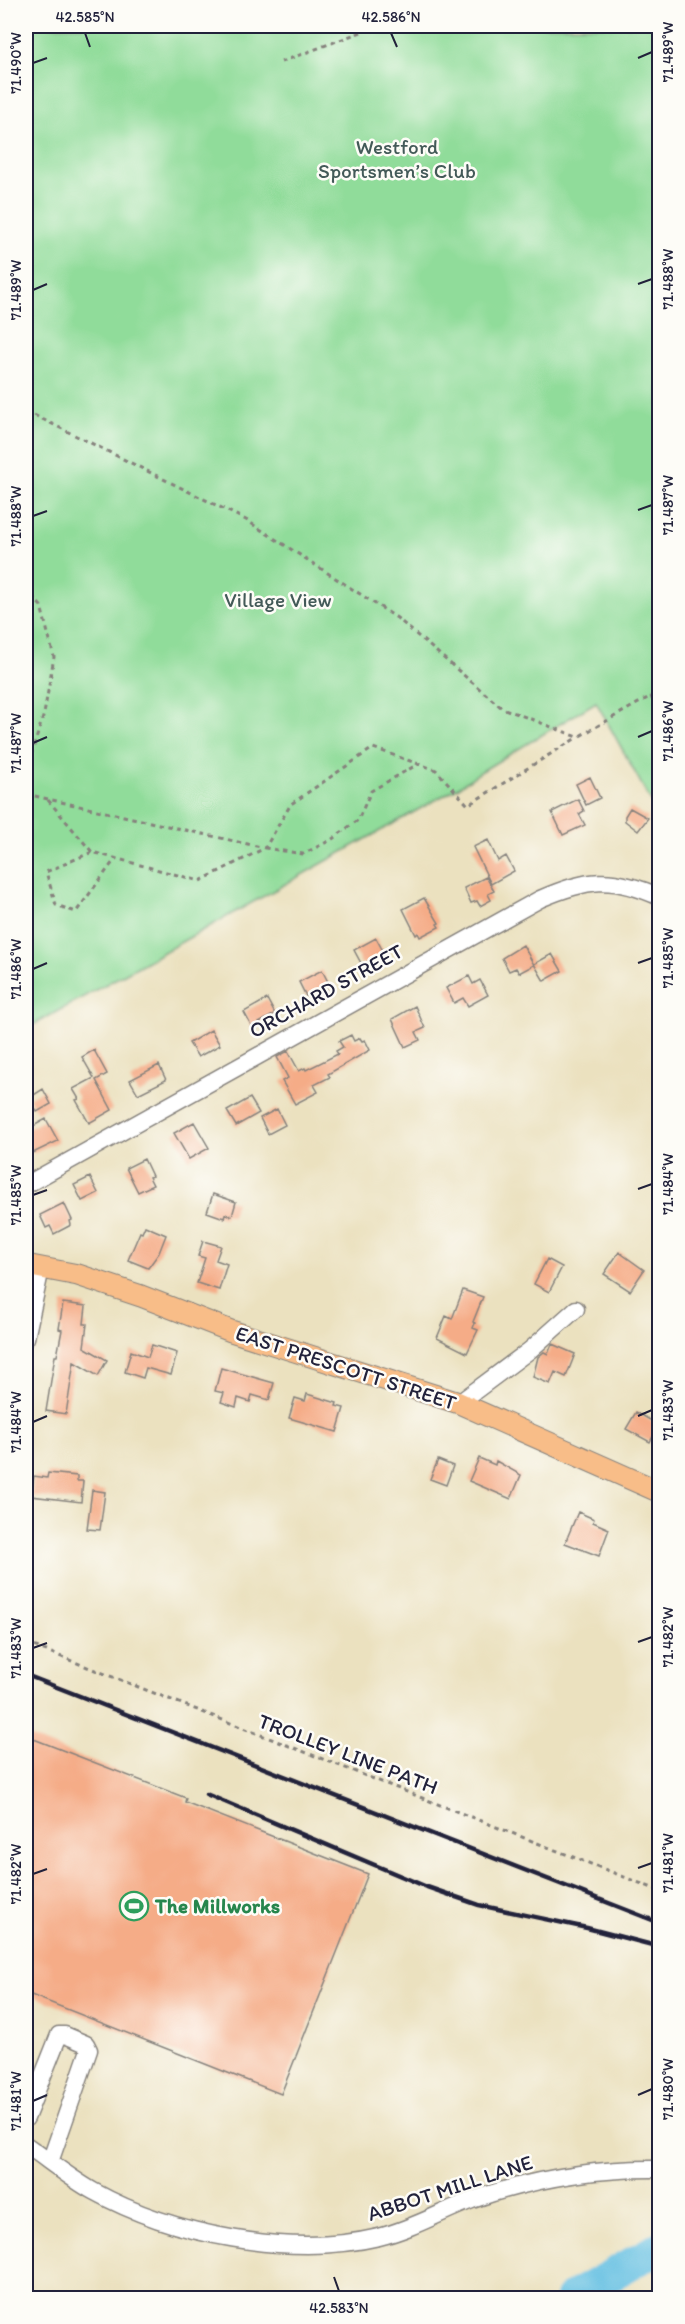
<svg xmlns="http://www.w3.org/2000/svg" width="685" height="2324" viewBox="0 0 685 2324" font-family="Itim,sans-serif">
  <rect width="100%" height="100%" fill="#fdfcf7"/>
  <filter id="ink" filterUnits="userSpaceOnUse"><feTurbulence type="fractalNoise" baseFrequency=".0167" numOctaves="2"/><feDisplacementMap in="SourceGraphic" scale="12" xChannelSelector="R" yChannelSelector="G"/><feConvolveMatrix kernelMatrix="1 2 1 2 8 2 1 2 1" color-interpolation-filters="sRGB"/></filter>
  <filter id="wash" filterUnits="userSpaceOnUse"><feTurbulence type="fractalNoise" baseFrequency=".008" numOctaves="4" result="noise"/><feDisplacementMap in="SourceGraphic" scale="24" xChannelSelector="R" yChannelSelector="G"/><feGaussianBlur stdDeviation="1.35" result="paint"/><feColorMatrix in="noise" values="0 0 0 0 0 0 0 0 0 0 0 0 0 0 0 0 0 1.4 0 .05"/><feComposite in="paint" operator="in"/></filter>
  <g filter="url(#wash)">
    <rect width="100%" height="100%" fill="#ebe1bf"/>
    <path fill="#90dc9a" stroke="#597f6a" stroke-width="1.5" d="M 26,26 L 659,26 L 659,816 L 596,702 L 482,771 L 457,788 L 26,1029 Z"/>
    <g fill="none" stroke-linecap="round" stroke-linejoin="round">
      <path stroke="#64bfe2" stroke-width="32" d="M 571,2298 L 660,2247"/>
    </g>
    <g id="blocks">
      <path fill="#f5ac87" d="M 590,777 L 600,798 L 586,805 L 576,784 Z
        M 578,799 L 584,811 L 579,814 L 585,825 L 563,835 L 552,812 Z
        M 630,808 L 648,818 L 638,831 L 625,821 L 625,816 Z
        M 488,840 L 498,861 L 506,856 L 514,871 L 491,884 L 473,847 Z
        M 486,877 L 494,891 L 488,894 L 491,900 L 480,906 L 477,901 L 471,903 L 464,888 Z
        M 424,898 L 439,923 L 437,924 L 439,927 L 420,937 L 418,933 L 416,935 L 403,909 Z
        M 376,938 L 384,953 L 379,956 L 381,960 L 369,966 L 367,962 L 362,965 L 354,950 Z
        M 523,945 L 534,965 L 519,973 L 516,968 L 509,971 L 502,958 Z
        M 552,954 L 562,971 L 544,981 L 534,964 Z
        M 322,970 L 329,984 L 325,986 L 327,990 L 313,997 L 312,994 L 306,996 L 299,982 Z
        M 469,976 L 473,984 L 480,980 L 488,995 L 468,1006 L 463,998 L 454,1003 L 446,988 Z
        M 267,999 L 275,1014 L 252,1027 L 244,1012 Z
        M 415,1006 L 425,1028 L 416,1032 L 420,1040 L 405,1047 L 392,1019 Z
        M 211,1030 L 220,1045 L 198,1057 L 189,1043 Z
        M 351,1035 L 354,1041 L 360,1038 L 362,1041 L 365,1040 L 370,1050 L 328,1074 L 330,1077 L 314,1085 L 318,1092 L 295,1104 L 282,1081 L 288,1078 L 277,1057 L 288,1051 L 299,1071 L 305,1068 L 306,1070 L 338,1054 L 336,1051 L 343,1047 L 339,1041 Z
        M 94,1050 L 107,1074 L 96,1080 L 112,1110 L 89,1123 L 76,1100 L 79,1099 L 73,1089 L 94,1078 L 82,1057 Z
        M 159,1065 L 166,1080 L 138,1094 L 130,1080 Z
        M 43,1089 L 51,1104 L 37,1112 L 29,1098 Z
        M 250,1098 L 259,1113 L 236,1126 L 227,1111 Z
        M 277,1109 L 285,1125 L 268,1134 L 260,1118 Z
        M 46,1119 L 58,1141 L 33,1153 L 26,1138 L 26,1130 Z
        M 194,1122 L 209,1148 L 189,1159 L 174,1133 Z
        M 144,1159 L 152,1176 L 149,1177 L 153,1185 L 138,1192 L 126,1168 Z
        M 90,1177 L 98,1193 L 82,1201 L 74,1185 Z
        M 213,1194 L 236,1202 L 232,1216 L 225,1214 L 224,1218 L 207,1212 Z
        M 64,1203 L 72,1220 L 70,1221 L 71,1225 L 54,1234 L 50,1226 L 46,1228 L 40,1215 Z
        M 145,1226 L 166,1235 L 159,1253 L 148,1268 L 128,1260 L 140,1232 L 142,1233 Z
        M 203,1241 L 221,1246 L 216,1260 L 227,1264 L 219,1290 L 197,1283 L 205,1258 L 198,1256 Z
        M 619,1252 L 644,1270 L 630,1291 L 604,1274 Z
        M 547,1259 L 562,1267 L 549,1292 L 534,1284 Z
        M 463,1290 L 483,1297 L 473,1322 L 475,1323 L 473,1328 L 478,1330 L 467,1353 L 437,1338 L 446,1316 L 452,1319 Z
        M 63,1303 L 86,1306 L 84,1324 L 87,1324 L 84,1347 L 107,1360 L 98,1376 L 74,1362 L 66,1414 L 46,1411 L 55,1356 L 57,1356 L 62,1330 L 59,1329 Z
        M 552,1344 L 575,1354 L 566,1377 L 555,1372 L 550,1384 L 533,1377 L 538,1357 L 544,1352 L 548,1354 Z
        M 152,1345 L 177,1353 L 171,1375 L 146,1368 L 143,1378 L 125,1372 L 131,1351 L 148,1357 Z
        M 221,1368 L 274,1383 L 269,1400 L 252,1395 L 250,1402 L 238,1398 L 236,1407 L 221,1402 L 224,1393 L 215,1391 Z
        M 307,1394 L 337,1403 L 336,1406 L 344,1408 L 337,1432 L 289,1418 L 295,1398 L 305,1401 Z
        M 636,1412 L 659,1425 L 650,1442 L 626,1429 Z
        M 479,1458 L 495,1465 L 496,1461 L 521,1475 L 511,1499 L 469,1481 Z
        M 438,1460 L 453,1466 L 446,1485 L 430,1479 Z
        M 48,1473 L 77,1476 L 77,1481 L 83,1481 L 81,1502 L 31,1496 L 34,1476 L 47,1478 Z
        M 92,1490 L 105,1492 L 100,1530 L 87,1529 Z
        M 578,1512 L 594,1519 L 593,1522 L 609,1529 L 599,1556 L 565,1543 Z
        M 26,1736 L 186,1798 L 185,1802 L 368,1874 L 281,2094 L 26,1993 Z"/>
    </g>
  </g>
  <g filter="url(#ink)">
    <use href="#blocks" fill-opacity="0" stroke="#86827d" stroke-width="1.5"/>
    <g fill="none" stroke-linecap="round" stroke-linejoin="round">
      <g stroke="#86827d" stroke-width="19">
        <path id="minor" d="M 26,1185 L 540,899 C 587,879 611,875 660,897
          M 26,1338 L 41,1268
          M 459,1403 L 530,1350 L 576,1309
          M 26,2118 L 59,2035 L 65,2035 L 86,2044 L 89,2050 L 50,2162
          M 26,2145 C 48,2160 70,2178 93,2191 C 172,2235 291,2258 379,2237 C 412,2229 441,2212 472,2200 C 532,2179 597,2168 660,2169"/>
      </g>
      <g stroke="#86827d" stroke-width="23">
        <path id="major" d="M 26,1265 L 78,1275 L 141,1296 L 231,1331 L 459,1403 L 660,1492"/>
      </g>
      <path stroke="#86827d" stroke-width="3" stroke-dasharray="4.5 4.5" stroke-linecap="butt" d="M 281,62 L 377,26
        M 26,411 L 246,520 L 397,618 L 502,708 L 578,737 L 660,691
        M 26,590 L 41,606 L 54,657 L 44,714 L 26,771
        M 651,696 L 660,720
        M 26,794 L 265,848 L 291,804 L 373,748 L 436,770 L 468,805 L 578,737
        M 48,800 L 92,852 L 200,881 L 265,848 L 303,854 L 331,840 L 358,820 L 371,791 L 418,764
        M 92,852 L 46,872 L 56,905 L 76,912 L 116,858
        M 26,1643 L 660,1891"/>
      <use href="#minor" stroke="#fff" stroke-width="16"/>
      <use href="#major" stroke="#f8bd88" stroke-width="21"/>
      <path stroke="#22223b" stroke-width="4.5" d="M 26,1675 L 660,1923
        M 206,1794 L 427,1887 L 479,1905 L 587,1928 L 660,1947"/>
    </g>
  </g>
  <path fill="none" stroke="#22223b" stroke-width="2" d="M 85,33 L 90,47M 391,33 L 397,47M 638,58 L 652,52M 33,63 L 47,58M 638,284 L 652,279M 33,290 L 47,284M 638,510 L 652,505M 33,516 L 47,511M 638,737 L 652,731M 33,743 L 47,737M 638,963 L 652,958M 33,969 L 47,963M 638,1189 L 652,1184M 33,1195 L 47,1190M 638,1416 L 652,1410M 33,1422 L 47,1416M 638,1642 L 652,1637M 33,1648 L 47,1643M 638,1868 L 652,1863M 33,1874 L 47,1869M 638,2095 L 652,2089M 33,2101 L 47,2095M 334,2277 L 339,2291"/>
  <defs>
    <g id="stadium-ring" transform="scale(1.5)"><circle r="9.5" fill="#fdfcf7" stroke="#2e9e5b" stroke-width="1.5"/><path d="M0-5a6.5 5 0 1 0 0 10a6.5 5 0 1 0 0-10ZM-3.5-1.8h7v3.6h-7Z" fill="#2e9e5b"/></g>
  </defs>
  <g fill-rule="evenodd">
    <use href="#stadium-ring" x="134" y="1906"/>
  </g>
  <g text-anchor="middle" stroke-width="5" stroke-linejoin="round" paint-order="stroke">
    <g font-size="21" fill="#435a58" stroke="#fdfcf7">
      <text x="397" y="154">Westford<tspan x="397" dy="24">Sportsmen’s Club</tspan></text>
      <text x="278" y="607">Village View</text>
    </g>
    <g font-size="21" fill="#22223b" stroke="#fdfcf7">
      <text transform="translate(326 991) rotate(-29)" y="7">ORCHARD STREET</text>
      <text transform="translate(346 1368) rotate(18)" y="7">EAST PRESCOTT STREET</text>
      <text transform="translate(348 1754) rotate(21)" y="7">TROLLEY LINE PATH</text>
      <text transform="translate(450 2188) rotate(-18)" y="7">ABBOT MILL LANE</text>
    </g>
    <g font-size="21" font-weight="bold" fill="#27864d" stroke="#fdfcf7" text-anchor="start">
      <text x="155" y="1913">The Millworks</text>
    </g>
  </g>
  <rect width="685" height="2324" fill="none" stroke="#fdfcf7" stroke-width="66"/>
  <rect x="33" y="33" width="619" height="2258" fill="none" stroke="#22223b" stroke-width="2"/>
  <g font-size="15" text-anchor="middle" fill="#22223b">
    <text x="85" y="22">42.585°N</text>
    <text x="391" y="22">42.586°N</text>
    <text transform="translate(668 52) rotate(-90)" y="5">71.489°W</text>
    <text transform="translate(16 63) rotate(-90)" y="5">71.490°W</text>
    <text transform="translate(668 279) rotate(-90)" y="5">71.488°W</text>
    <text transform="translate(16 290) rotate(-90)" y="5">71.489°W</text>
    <text transform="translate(668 505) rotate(-90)" y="5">71.487°W</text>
    <text transform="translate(16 516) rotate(-90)" y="5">71.488°W</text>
    <text transform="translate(668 731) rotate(-90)" y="5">71.486°W</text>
    <text transform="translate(16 743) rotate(-90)" y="5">71.487°W</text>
    <text transform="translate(668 958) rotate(-90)" y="5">71.485°W</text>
    <text transform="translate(16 969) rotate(-90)" y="5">71.486°W</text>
    <text transform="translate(668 1184) rotate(-90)" y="5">71.484°W</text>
    <text transform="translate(16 1195) rotate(-90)" y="5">71.485°W</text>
    <text transform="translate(668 1410) rotate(-90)" y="5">71.483°W</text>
    <text transform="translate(16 1422) rotate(-90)" y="5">71.484°W</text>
    <text transform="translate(668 1637) rotate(-90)" y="5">71.482°W</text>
    <text transform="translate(16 1648) rotate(-90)" y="5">71.483°W</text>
    <text transform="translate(668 1863) rotate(-90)" y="5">71.481°W</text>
    <text transform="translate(16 1874) rotate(-90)" y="5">71.482°W</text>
    <text transform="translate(668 2089) rotate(-90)" y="5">71.480°W</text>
    <text transform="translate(16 2101) rotate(-90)" y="5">71.481°W</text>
    <text x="339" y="2313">42.583°N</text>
  </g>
</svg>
